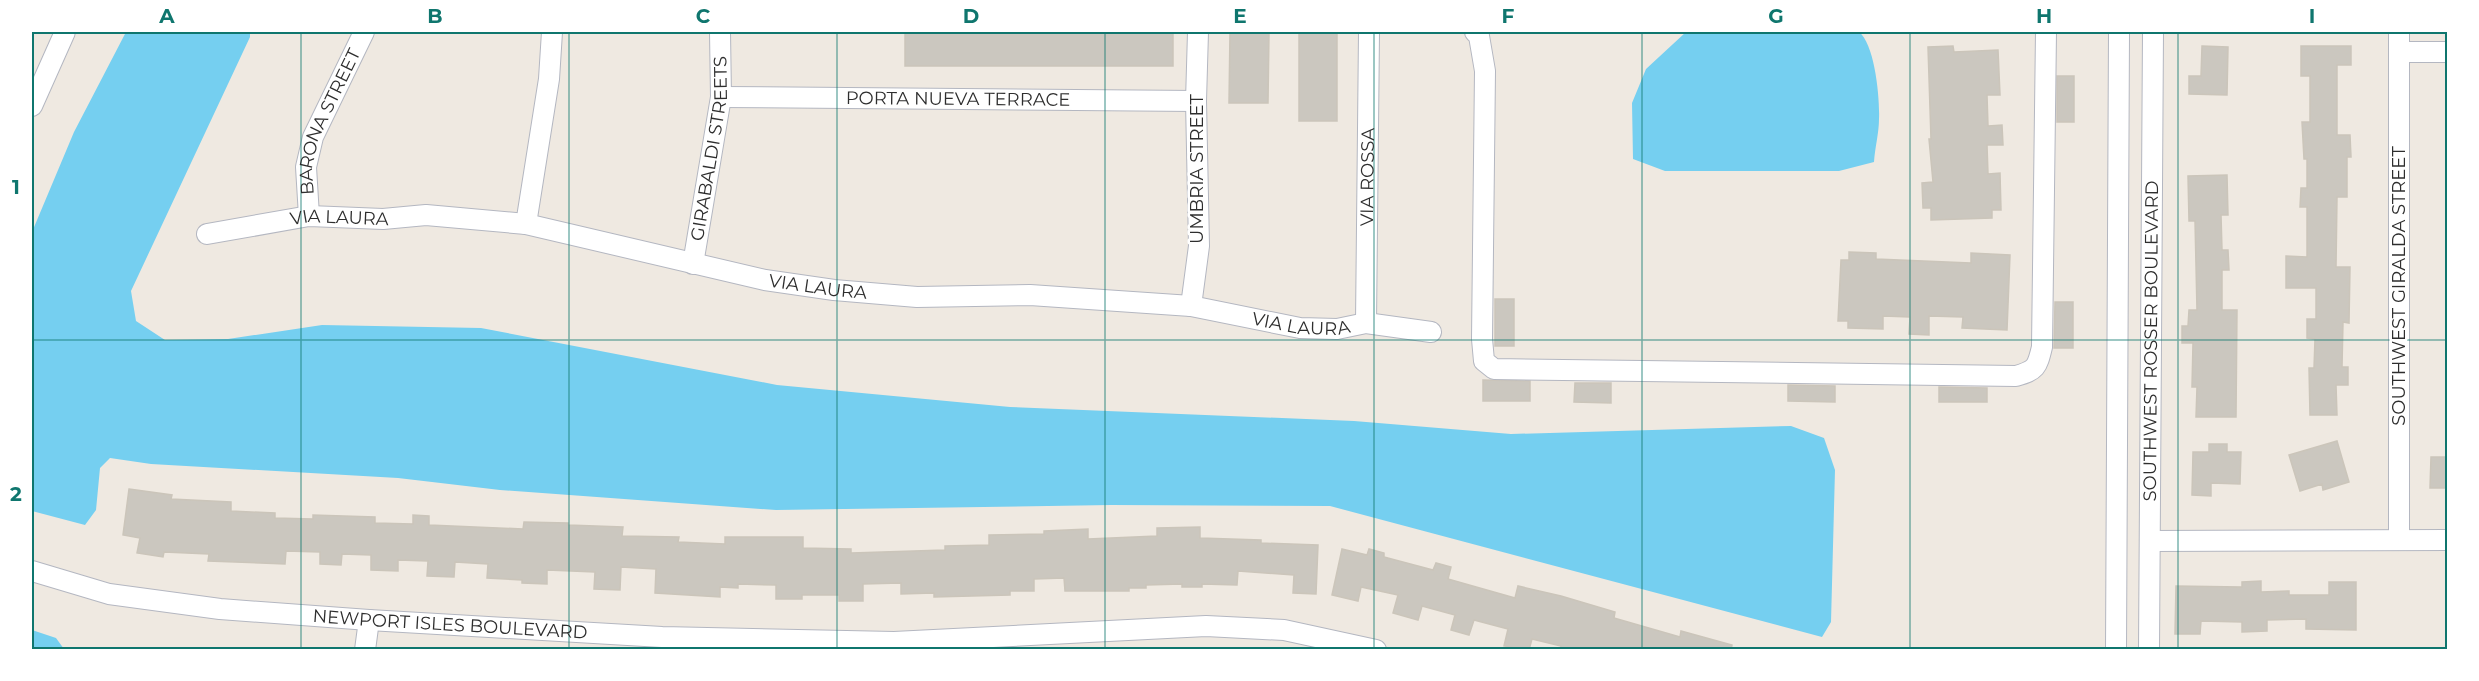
<svg xmlns="http://www.w3.org/2000/svg" width="2479" height="681" viewBox="0 0 2479 681" font-family="Montserrat,sans-serif">
  <rect width="100%" height="100%" fill="#efe9e1"/>
  <path fill="#75cff0" d="M 126,32 L 250,32 L 250,37 L 131,291 L 136,321 L 165,340 L 228,339 L 322,325 L 481,328 L 777,385 L 1010,407 L 1354,421 L 1511,434 L 1791,426 L 1824,438 L 1835,470 L 1831,622 L 1822,637 L 1330,506 L 1111,505 L 776,510 L 500,490 L 398,478 L 151,464 L 110,458 L 100,468 L 96,510 L 85,525 L 32,511 L 32,232 L 74,132 Z
    M 1686,32 L 1859,32 C 1875,44 1880,99 1879,119 C 1879,133 1875,147 1874,162 L 1839,171 L 1665,171 L 1633,159 L 1632,103 L 1646,69 Z
    M 32,630 L 56,638 L 64,649 L 32,649 Z"/>
  <path fill="#cbc7bf" stroke="#cbc5ba" stroke-width="1.5" d="M 905,32 L 1173,32 L 1173,66 L 905,66 Z
    M 1230,32 L 1269,32 L 1268,103 L 1229,103 Z
    M 1299,32 L 1337,32 L 1337,121 L 1299,121 Z
    M 1953,46 L 1954,52 L 1998,50 L 2000,95 L 1987,95 L 1988,126 L 2002,125 L 2003,145 L 1987,145 L 1988,174 L 2000,173 L 2001,210 L 1992,210 L 1992,218 L 1931,220 L 1931,208 L 1923,208 L 1922,183 L 1933,182 L 1929,139 L 1931,139 L 1928,47 Z
    M 2202,46 L 2228,47 L 2227,95 L 2189,94 L 2189,76 L 2201,76 Z
    M 2301,46 L 2351,46 L 2351,65 L 2337,65 L 2337,135 L 2350,135 L 2351,157 L 2347,157 L 2347,197 L 2337,197 L 2336,267 L 2350,267 L 2349,323 L 2343,322 L 2342,367 L 2348,367 L 2348,385 L 2336,385 L 2337,415 L 2310,415 L 2309,368 L 2314,368 L 2315,339 L 2307,338 L 2307,319 L 2316,319 L 2316,288 L 2286,288 L 2286,256 L 2307,257 L 2307,207 L 2300,207 L 2301,188 L 2307,188 L 2307,159 L 2304,159 L 2302,122 L 2310,122 L 2310,76 L 2301,76 Z
    M 2057,76 L 2074,76 L 2074,122 L 2057,122 Z
    M 2227,175 L 2228,215 L 2221,215 L 2222,250 L 2228,250 L 2229,270 L 2222,270 L 2222,310 L 2237,310 L 2236,417 L 2196,417 L 2197,387 L 2192,387 L 2193,343 L 2182,343 L 2182,326 L 2188,326 L 2189,310 L 2197,310 L 2195,221 L 2189,221 L 2188,176 Z
    M 1849,252 L 1876,253 L 1876,259 L 1971,263 L 1971,253 L 2010,255 L 2007,330 L 1962,328 L 1963,317 L 1929,316 L 1929,335 L 1909,334 L 1910,317 L 1883,316 L 1883,329 L 1848,328 L 1848,321 L 1838,321 L 1841,260 L 1849,260 Z
    M 1495,299 L 1514,299 L 1514,346 L 1495,346 Z
    M 2055,302 L 2073,302 L 2073,348 L 2054,348 Z
    M 1483,380 L 1530,381 L 1530,401 L 1483,401 Z
    M 1575,383 L 1611,383 L 1611,403 L 1574,402 Z
    M 1788,385 L 1835,386 L 1835,402 L 1788,401 Z
    M 1939,387 L 1987,388 L 1987,402 L 1939,402 Z
    M 2337,441 L 2349,482 L 2323,490 L 2322,484 L 2300,491 L 2289,455 Z
    M 2209,444 L 2227,444 L 2227,452 L 2241,452 L 2240,484 L 2211,483 L 2211,496 L 2192,495 L 2193,452 L 2209,452 Z
    M 2431,457 L 2448,457 L 2448,488 L 2430,488 Z
    M 129,489 L 172,495 L 171,499 L 231,502 L 231,511 L 275,513 L 275,518 L 313,519 L 313,515 L 375,517 L 375,523 L 413,524 L 413,515 L 429,516 L 429,525 L 523,529 L 524,522 L 568,523 L 568,525 L 623,527 L 622,536 L 679,537 L 678,542 L 725,544 L 725,537 L 803,537 L 803,548 L 851,549 L 851,553 L 945,550 L 945,546 L 989,545 L 989,535 L 1044,534 L 1044,531 L 1088,529 L 1088,539 L 1157,536 L 1157,528 L 1200,527 L 1200,538 L 1261,540 L 1261,543 L 1318,545 L 1316,594 L 1293,593 L 1294,575 L 1238,571 L 1237,585 L 1202,584 L 1202,587 L 1182,587 L 1182,584 L 1146,585 L 1146,588 L 1129,588 L 1129,591 L 1065,591 L 1064,578 L 1034,579 L 1034,591 L 1010,591 L 1010,595 L 934,597 L 934,593 L 901,594 L 901,583 L 863,584 L 863,601 L 839,601 L 839,595 L 802,595 L 802,599 L 776,599 L 776,585 L 738,584 L 738,588 L 720,587 L 720,597 L 655,593 L 656,569 L 621,567 L 620,590 L 594,589 L 595,572 L 547,570 L 547,584 L 522,583 L 522,580 L 487,578 L 488,564 L 455,562 L 454,577 L 427,576 L 428,561 L 398,560 L 398,571 L 371,570 L 371,555 L 342,554 L 341,565 L 320,564 L 320,552 L 286,551 L 285,564 L 208,561 L 209,554 L 164,552 L 163,557 L 137,553 L 140,538 L 123,535 Z
    M 1342,549 L 1367,555 L 1369,549 L 1384,553 L 1384,557 L 1433,570 L 1436,563 L 1451,567 L 1448,579 L 1515,598 L 1518,586 L 1561,596 L 1615,612 L 1614,618 L 1680,637 L 1681,631 L 1732,645 L 1731,650 L 1560,650 L 1561,646 L 1532,639 L 1529,650 L 1504,646 L 1508,629 L 1474,620 L 1469,635 L 1451,630 L 1455,615 L 1422,606 L 1418,620 L 1393,613 L 1398,595 L 1361,587 L 1358,601 L 1332,595 Z
    M 2261,581 L 2261,592 L 2289,591 L 2289,595 L 2329,595 L 2329,582 L 2356,582 L 2356,630 L 2306,629 L 2306,619 L 2267,620 L 2267,631 L 2242,632 L 2242,622 L 2201,621 L 2200,634 L 2175,634 L 2176,586 L 2242,587 L 2242,582 Z"/>
  <g fill="none" stroke-linecap="round" stroke-linejoin="round">
    <g stroke="#b4b7c1" stroke-width="22">
      <g id="minor">
        <path d="M 1475,32 L 1479,36 L 1485,71 L 1482,339 L 1484,361 L 1494,369 L 2016,376 C 2036,370 2037,368 2042,347 L 2046,32"/>
        <path d="M 2400,52 L 2448,52"/>
        <path id="s1" d="M 721,97 L 1196,101"/>
        <path d="M 32,106 L 65,32"/>
        <path id="s2" d="M 309,216 L 306,167 L 313,137 L 364,32"/>
        <path d="M 526,224 L 549,79 L 552,32"/>
        <path id="s3" d="M 207,234 L 309,216 L 383,219 L 426,215 L 526,224 L 765,280 L 834,290 L 917,297 L 1030,295 L 1191,306 L 1300,328 L 1337,329 L 1366,323 L 1431,332"/>
        <path id="s4" d="M 693,264 L 721,97 L 720,32"/>
        <path d="M 1191,306 L 1199,246 L 1196,101 L 1198,32"/>
        <path id="s5" d="M 1366,323 L 1369,32"/>
        <path d="M 2399,540 L 2399,32"/>
        <path d="M 2150,541 L 2448,540"/>
        <path id="s6" d="M 32,571 L 109,594 L 220,609 L 369,620 L 662,637 L 894,642 L 1206,626 L 1284,630 L 1376,650"/>
        <path d="M 365,650 L 369,620"/>
        <path d="M 2116,650 L 2119,32"/>
        <path id="s7" d="M 2149,650 L 2153,32"/>
      </g>
    </g>
    <use href="#minor" stroke="#fff" stroke-width="20"/>
  </g>
  <path fill="none" stroke="#0f766e" stroke-width="1.5" stroke-opacity="0.55" d="M 301,32 L 301,650M 569,32 L 569,650M 837,32 L 837,650M 1105,32 L 1105,650M 1374,32 L 1374,650M 1642,32 L 1642,650M 1910,32 L 1910,650M 2178,32 L 2178,650M 32,340 L 2448,340"/>
  <g text-anchor="middle" stroke-width="5" stroke-linejoin="round" paint-order="stroke">
    <g font-size="18" fill="#2e2e2e" stroke="#fff">
      <text dy="6" stroke="none"><textPath href="#s1" startOffset="237">PORTA NUEVA TERRACE</textPath></text>
      <text dy="6" stroke="none"><textPath href="#s2" startOffset="99">BARONA STREET</textPath></text>
      <text dy="6" stroke="none"><textPath href="#s4" startOffset="117">GIRABALDI STREETS</textPath></text>
      <text transform="translate(1197 169) rotate(-90)" y="6">UMBRIA STREET</text>
      <text dy="6" stroke="none"><textPath href="#s5" startOffset="146">VIA ROSSA</textPath></text>
      <text dy="6" stroke="none"><textPath href="#s3" startOffset="134">VIA LAURA</textPath></text>
      <text dy="6" stroke="none"><textPath href="#s3" startOffset="620">VIA LAURA</textPath></text>
      <text transform="translate(2399 286) rotate(-90)" y="6">SOUTHWEST GIRALDA STREET</text>
      <text dy="6" stroke="none"><textPath href="#s3" startOffset="1106">VIA LAURA</textPath></text>
      <text dy="6" stroke="none"><textPath href="#s7" startOffset="309">SOUTHWEST ROSSER BOULEVARD</textPath></text>
      <text dy="6" stroke="none"><textPath href="#s6" startOffset="423">NEWPORT ISLES BOULEVARD</textPath></text>
    </g>
  </g>
  <rect width="2479" height="681" fill="none" stroke="#ffffff" stroke-width="66"/>
  <rect x="33" y="33" width="2413" height="615" fill="none" stroke="#0f766e" stroke-width="2"/>
  <g font-size="20" text-anchor="middle" font-weight="bold" fill="#0f766e">
    <text x="167" y="23">A</text>
    <text x="435" y="23">B</text>
    <text x="703" y="23">C</text>
    <text x="971" y="23">D</text>
    <text x="1240" y="23">E</text>
    <text x="1508" y="23">F</text>
    <text x="1776" y="23">G</text>
    <text x="2044" y="23">H</text>
    <text x="2312" y="23">I</text>
    <text x="16" y="194">1</text>
    <text x="16" y="501">2</text>
  </g>
</svg>
